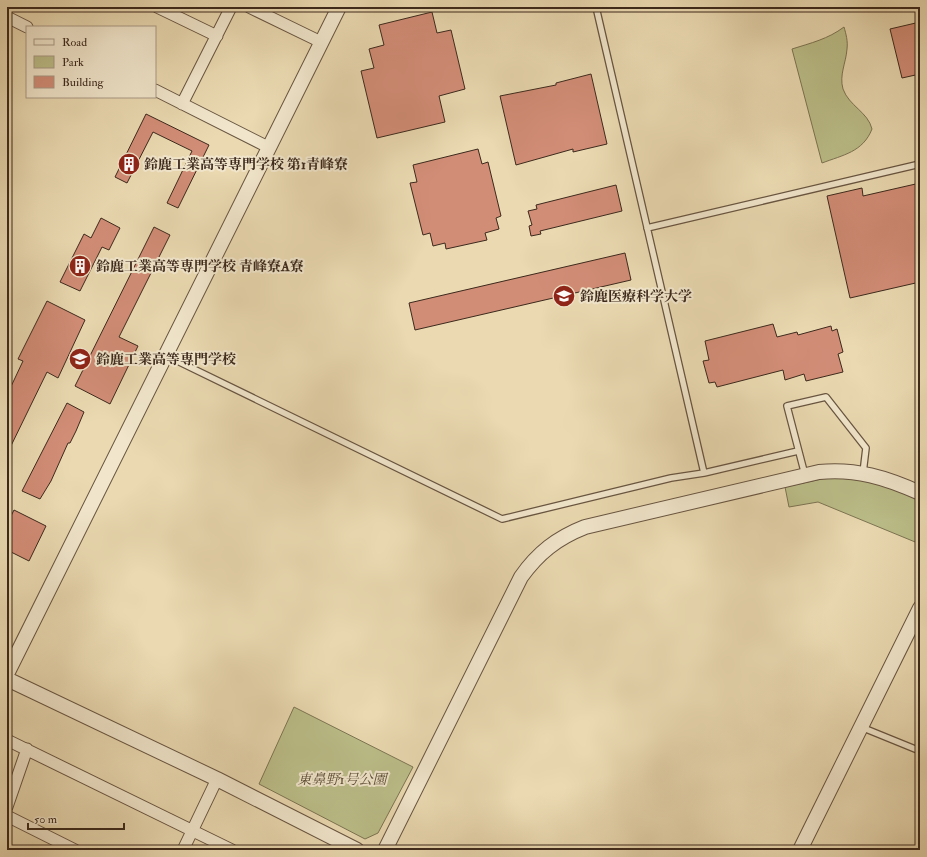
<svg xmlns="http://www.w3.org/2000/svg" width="927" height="857" viewBox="0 0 927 857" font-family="'IM FELL Double Pica','Noto Serif JP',serif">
  <rect width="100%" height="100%" fill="#ead9b1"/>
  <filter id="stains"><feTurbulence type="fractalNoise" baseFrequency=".005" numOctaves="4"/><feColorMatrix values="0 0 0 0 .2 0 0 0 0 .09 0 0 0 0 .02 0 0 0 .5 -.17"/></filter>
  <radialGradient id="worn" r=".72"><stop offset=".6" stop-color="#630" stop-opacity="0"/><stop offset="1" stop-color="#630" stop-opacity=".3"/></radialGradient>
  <path fill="#bbbe89" stroke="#7c7452" d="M 844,27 C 846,34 848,41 847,49 C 846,63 839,75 843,89 C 849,106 868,112 872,129 C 863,152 843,155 822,163 L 792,49 C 811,43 828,39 844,27 Z
    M 826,478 L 860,479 L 878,483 L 920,500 L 920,544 L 818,502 L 789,507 L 785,487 Z
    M 294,707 L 413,767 L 378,833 L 365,839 L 259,784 Z"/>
  <path fill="#d28d77" stroke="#3c291c" d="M 432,12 L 437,33 L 451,30 L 465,89 L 439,96 L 445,122 L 377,138 L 361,71 L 374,68 L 369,49 L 384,45 L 379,25 Z
    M 920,22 L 920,74 L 902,78 L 890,29 Z
    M 591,74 L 607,144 L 573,152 L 573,149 L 516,165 L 500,96 L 556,85 L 556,83 Z
    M 146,114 L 209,145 L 178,208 L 167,203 L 192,151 L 153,132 L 127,183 L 115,177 Z
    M 478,149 L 482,164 L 488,162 L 501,216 L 496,218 L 499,229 L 485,233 L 487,240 L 446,249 L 445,243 L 433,246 L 430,233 L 423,235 L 410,183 L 417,182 L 413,165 Z
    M 920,183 L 920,282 L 850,298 L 827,196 L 862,188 L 863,196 Z
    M 616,185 L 622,211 L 540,231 L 541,234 L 531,236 L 529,226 L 532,225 L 528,211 L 537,209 L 536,205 Z
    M 101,218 L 120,228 L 109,250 L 102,247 L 80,291 L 60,282 L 84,234 L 91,238 Z
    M 154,227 L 170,235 L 119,337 L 138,346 L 110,404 L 75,386 Z
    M 625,253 L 631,280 L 415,330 L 409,303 Z
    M 47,301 L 85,320 L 58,378 L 47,372 L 7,454 L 7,395 L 23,361 L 18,359 Z
    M 773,324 L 777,337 L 797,332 L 798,335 L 831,326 L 832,331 L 837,329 L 843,352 L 838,354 L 843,372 L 806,381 L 804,374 L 785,380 L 783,370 L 717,387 L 715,382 L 709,383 L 703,361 L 709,360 L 705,341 Z
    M 67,403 L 84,412 L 76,431 L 70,443 L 68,443 L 51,481 L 40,499 L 22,491 Z
    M 14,510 L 46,526 L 29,561 L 7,550 L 7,524 Z"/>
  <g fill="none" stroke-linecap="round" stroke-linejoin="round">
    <g stroke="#685541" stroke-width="8">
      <path id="service" d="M 596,7 L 704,473
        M 647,228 L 920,164
        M 167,356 L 502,519 L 671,478 L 704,473 L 798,451
        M 805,475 L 787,406 L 826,397 L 866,448 L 863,473
        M 861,727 L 920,751"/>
    </g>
    <g stroke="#685541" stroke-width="13">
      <path id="minor" d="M 157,7 L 217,36
        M 249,7 L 321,42
        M 7,17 L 27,27
        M 155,90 L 268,147
        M 182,104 L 231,7
        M 7,740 L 232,850
        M 7,807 L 27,749
        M 7,816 L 75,850
        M 183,850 L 217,779"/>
    </g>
    <g stroke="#685541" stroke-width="16">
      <path id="tertiary" d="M 7,674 L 339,7
        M 7,679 L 217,779 L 357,850
        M 385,850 L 521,577 C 538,553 557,538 585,527 L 819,472 C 855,468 887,478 920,493
        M 800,850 L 920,608"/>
    </g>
    <use href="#service" stroke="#f1e6cc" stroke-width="5.5"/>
    <use href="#minor" stroke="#f1e6cc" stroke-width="11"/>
    <use href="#tertiary" stroke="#f1e6cc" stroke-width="14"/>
  </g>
  <defs>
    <g id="building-disc" transform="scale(1.15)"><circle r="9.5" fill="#8f2418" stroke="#f1e6cc"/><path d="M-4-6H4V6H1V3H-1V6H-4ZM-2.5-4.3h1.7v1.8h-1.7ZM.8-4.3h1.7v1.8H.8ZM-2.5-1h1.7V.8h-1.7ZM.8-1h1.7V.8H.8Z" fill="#fff"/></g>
    <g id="university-disc" transform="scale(1.15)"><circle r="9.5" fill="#8f2418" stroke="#f1e6cc"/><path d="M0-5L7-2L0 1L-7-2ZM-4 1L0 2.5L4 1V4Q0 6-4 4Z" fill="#fff"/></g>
    <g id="school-disc" transform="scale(1.15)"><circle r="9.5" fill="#8f2418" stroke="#f1e6cc"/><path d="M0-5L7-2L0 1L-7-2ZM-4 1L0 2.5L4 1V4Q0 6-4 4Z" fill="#fff"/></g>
  </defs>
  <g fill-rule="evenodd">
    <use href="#building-disc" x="129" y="164"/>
    <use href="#building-disc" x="80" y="266"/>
    <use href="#university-disc" x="564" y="296"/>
    <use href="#school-disc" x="80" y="359"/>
  </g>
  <g text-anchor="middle" stroke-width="4" stroke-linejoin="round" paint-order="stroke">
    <g font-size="14" font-weight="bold" fill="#3c291c" stroke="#f1e6cc" text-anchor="start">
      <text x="144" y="169">鈴鹿工業高等専門学校 第1青峰寮</text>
      <text x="96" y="271">鈴鹿工業高等専門学校 青峰寮A寮</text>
      <text x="580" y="301">鈴鹿医療科学大学</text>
      <text x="96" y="364">鈴鹿工業高等専門学校</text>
    </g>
    <g font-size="14" font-style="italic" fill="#5c4e37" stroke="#f1e6cc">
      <text x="342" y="784">東鼻野1号公園</text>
    </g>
  </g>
  <rect width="927" height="857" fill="none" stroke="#ead9b1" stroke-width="24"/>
  <rect x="8" y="8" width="911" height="841" fill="none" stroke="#3c291c" stroke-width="2"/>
  <rect x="12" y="12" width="903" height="833" fill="none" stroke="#3c291c"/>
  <rect x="26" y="26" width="130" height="72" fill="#f1e6cc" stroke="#a99a86"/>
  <rect x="34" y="39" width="20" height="6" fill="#f1e6cc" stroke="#a99a86"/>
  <text x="62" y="46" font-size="12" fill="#3c291c">Road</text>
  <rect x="34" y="56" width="20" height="12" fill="#bbbe89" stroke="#a99a86"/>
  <text x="62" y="66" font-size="12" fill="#3c291c">Park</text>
  <rect x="34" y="76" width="20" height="12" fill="#d28d77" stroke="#a99a86"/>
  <text x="62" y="86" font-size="12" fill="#3c291c">Building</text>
  <path d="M28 823v6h96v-6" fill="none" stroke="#3c291c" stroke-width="2"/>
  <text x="34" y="823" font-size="12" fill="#3c291c" stroke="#f1e6cc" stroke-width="3" paint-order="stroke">50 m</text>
  <rect width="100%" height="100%" filter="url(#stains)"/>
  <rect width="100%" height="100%" fill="url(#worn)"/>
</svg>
